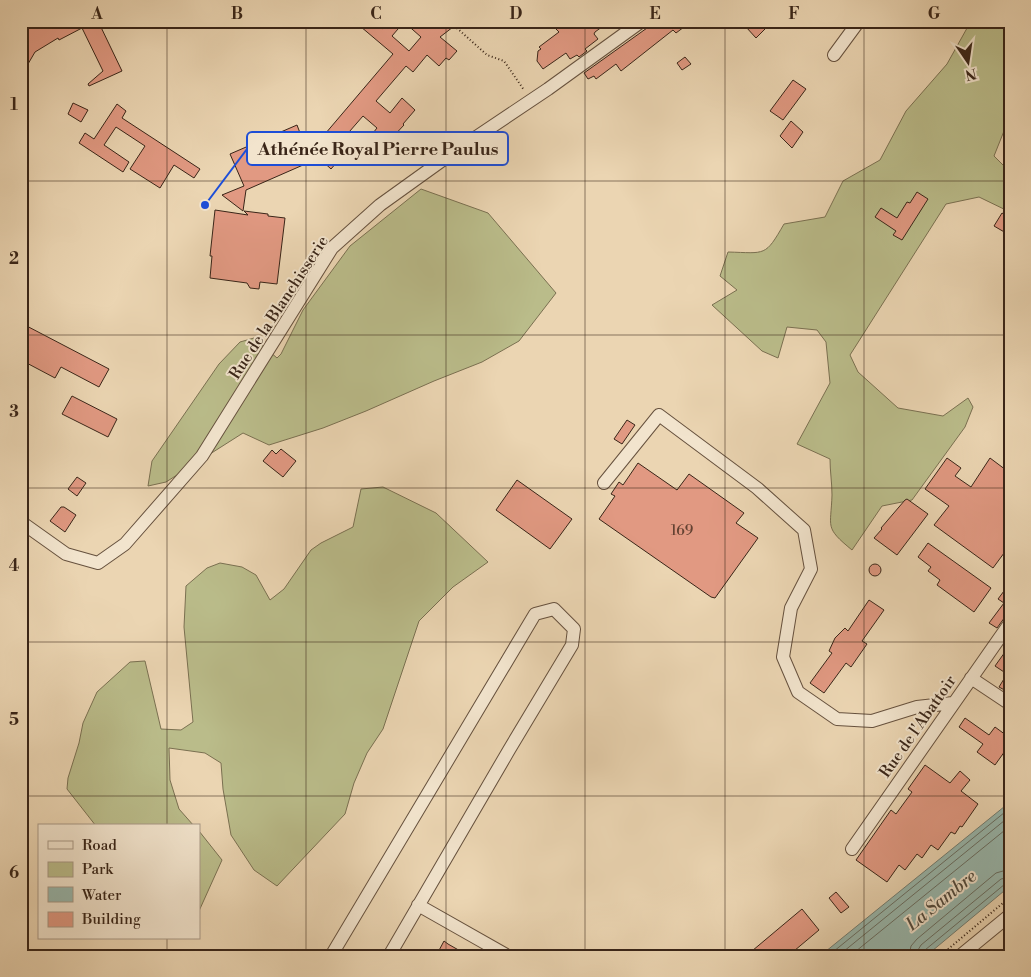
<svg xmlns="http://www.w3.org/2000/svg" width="1031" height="977" viewBox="0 0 1031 977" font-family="'Libre Bodoni',serif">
  <rect width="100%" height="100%" fill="#ebd5b2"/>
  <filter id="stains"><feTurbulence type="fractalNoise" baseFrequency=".004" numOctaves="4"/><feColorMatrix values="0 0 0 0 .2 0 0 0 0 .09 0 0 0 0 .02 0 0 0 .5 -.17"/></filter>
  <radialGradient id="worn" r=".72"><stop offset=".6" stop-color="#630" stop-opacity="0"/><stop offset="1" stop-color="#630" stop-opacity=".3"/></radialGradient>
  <path fill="#babc8a" stroke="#7a7051" d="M 971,21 L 1010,21 L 1010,116 L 994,156 L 1004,166 L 1010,161 L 1010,212 L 979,197 L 946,204 L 850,355 L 858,372 L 898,408 L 943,416 L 968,398 L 973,407 L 965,427 L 912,500 L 882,506 L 852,550 C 824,527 831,528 832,495 C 832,483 830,471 830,459 L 797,444 L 830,383 L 826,342 L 817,330 L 787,327 L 778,358 L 762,351 L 712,305 L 737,290 L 720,276 L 728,252 C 766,253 765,257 784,224 L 825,217 L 843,181 L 880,160 L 906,111 L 947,64 Z
    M 421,189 L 488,213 L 556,293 L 519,341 L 482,362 L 434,381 L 366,411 L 323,428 L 269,445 L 243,433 L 166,482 L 148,486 L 152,461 L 219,364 L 240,342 L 254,338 L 277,358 L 281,354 L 303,310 L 350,246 Z
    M 383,487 L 436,513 L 488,562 L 453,587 L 419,621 L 383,729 L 367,753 L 354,783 L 345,814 L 277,886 L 254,870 L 231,835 L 223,789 L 221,763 L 205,753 L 169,748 L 170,780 L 179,809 L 194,826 L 96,826 L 67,789 L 68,778 L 79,743 L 83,723 L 97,692 L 130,662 L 145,661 L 161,729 L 181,730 L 193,722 L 184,627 L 186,586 L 207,568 L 220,563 L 242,567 L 256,575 L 270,600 L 284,589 L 311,550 L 321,543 L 353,527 L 361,489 Z
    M 199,831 L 222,860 L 199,911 Z"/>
  <path fill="#98b8ae" stroke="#727d72" d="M 1010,802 L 1010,886 L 926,956 L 820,956 Z"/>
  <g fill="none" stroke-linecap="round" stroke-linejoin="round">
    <path stroke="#686e63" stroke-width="1" d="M 828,956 L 1010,808
      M 838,956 L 1010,816
      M 850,956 L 1010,826
      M 909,956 L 911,946 L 917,939 L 996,873 L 1010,869
      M 917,956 L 918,950 L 921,945 L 1001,879 L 1010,877
      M 923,956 L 925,950 L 1005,884 L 1010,883"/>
  </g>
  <path fill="#e19982" stroke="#392518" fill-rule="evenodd" d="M 36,21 L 98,21 L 122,71 L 89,86 L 88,84 L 103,71 L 82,28 L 59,40 L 58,38 L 35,52 L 21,76 L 21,31 Z
    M 354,21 L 374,21 L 383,29 L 390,21 L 456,21 L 453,27 L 440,37 L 457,51 L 449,60 L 446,58 L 439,66 L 427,55 L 413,72 L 406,66 L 376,101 L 390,113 L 402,98 L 415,110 L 403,124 L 404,125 L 377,154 L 365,143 L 377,128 L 363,116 L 329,155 L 337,162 L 331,169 L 319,158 L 246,190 L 243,211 L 222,195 L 244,186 L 230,154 L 297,125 L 308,154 L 393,54 ZM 404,22 L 421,37 L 409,51 L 392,36 Z
    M 563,21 L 610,21 L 595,32 L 594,34 L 598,39 L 585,49 L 587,51 L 579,57 L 577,55 L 570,59 L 566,53 L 543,69 L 537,61 L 538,51 L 541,49 L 539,47 L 559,32 L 555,28 Z
    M 653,21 L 684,21 L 681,23 L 684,27 L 676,33 L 673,30 L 621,71 L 616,64 L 596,79 L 594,76 L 588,79 L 584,73 L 647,28 Z
    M 752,21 L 773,21 L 756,38 L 746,27 Z
    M 685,57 L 691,64 L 682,70 L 677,63 Z
    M 793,80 L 806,89 L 783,120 L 770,111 Z
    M 73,103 L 88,110 L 81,122 L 68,114 Z
    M 117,104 L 126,111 L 122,118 L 200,169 L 194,178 L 174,165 L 160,188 L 130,169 L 145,146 L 116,127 L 104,145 L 129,162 L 123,172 L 79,143 L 85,133 L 94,139 Z
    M 791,121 L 803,132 L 792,148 L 780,136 Z
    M 917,192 L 928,199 L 902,240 L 893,235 L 896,231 L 875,217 L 881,208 L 897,218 L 907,202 L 910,203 Z
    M 215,210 L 248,215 L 244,211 L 268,214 L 268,216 L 285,218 L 277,284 L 260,282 L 259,289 L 250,288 L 247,283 L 210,278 L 212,256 L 210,256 Z
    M 1002,213 L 1010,218 L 1010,233 L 1007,231 L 1006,233 L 994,226 Z
    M 21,323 L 109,369 L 99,387 L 61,367 L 55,378 L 21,360 Z
    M 72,396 L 117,419 L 108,437 L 62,414 Z
    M 627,420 L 635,425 L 622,444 L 614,439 Z
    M 281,449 L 296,461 L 283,477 L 263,461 L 272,450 L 276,454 Z
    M 947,458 L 961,468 L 955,476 L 971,487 L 990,458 L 1010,473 L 1010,545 L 993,568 L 934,525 L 949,506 L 925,489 Z
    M 638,463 L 677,490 L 689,474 L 744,513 L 736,523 L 758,538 L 715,598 L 711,597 L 599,519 L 615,496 L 611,494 L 619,482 L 623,485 Z
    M 77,477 L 86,483 L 77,496 L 68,489 Z
    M 517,480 L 572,519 L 550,549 L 496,510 Z
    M 907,499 L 928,514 L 897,555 L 874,538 L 882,529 L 881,528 L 905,500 Z
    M 61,507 L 64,507 L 76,515 L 65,532 L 50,521 Z
    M 928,543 L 991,588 L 974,612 L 937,585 L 940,580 L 928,571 L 931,567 L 918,557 Z
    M869 570a6 6 0 1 1 12 0a6 6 0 1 1-12 0Z
    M 1010,583 L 1010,610 L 997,628 L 989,623 L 1004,603 L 998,599 Z
    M 869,600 L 884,610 L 862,641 L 867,644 L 851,667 L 846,663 L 824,693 L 810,683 L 832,653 L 829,651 L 835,638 L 845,628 L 848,631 Z
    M 1010,645 L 1010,693 L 999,687 L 1007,674 L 995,666 Z
    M 965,718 L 989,735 L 995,727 L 1010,738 L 1010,744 L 995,765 L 977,752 L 983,744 L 959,727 Z
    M 925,765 L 950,783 L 960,771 L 970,780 L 961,791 L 978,804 L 962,827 L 960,826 L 955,834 L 951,832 L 938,850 L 931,845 L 922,858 L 917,854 L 905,870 L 899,865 L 887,882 L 856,860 L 891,810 L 896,814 L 912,792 L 908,789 Z
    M 836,892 L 849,907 L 841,913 L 829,898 Z
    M 802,909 L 819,930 L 788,956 L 746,956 Z
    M 444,941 L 448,944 L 469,956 L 436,956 Z"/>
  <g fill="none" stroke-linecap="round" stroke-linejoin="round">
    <g stroke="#66513e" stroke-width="14">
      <path id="minor" d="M 834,55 L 859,21
        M 604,483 L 659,415 L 757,488 L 804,530 L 811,569 L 791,608 L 783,657 L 798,692 L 837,719 L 872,721 L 917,707 L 953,703
        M 21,522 L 66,554 L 98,563 L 125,544 L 202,456 L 332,248 L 380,205 L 451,154 L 548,89 L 642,21
        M 971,678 L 1010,704
        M 852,849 L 1010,623
        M 418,905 L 508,956
        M 331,956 L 535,614 L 554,609 L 574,629 L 572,645 L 509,750 L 389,956
        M 960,956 L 1010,915"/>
    </g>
    <path stroke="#392518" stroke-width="2" stroke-dasharray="1 2.5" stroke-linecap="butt" d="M 449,21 L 487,55 L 504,61 L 524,90
      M 940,956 L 1010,897"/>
    <use href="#minor" stroke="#f2e4cd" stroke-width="12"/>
  </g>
  <path fill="none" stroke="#392518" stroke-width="1" stroke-opacity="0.55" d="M 167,21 L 167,826M 306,21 L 306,956M 446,21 L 446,956M 585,21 L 585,956M 725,21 L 725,956M 864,21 L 864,956M 21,181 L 1010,181M 21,335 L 1010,335M 21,488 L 1010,488M 21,642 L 1010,642M 21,796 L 1010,796M 167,938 L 167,956"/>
  <g text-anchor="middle" stroke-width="4" stroke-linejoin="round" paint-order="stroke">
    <g font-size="14" fill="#634232">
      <text x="682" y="535">169</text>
    </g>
    <g font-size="16" fill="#392518" stroke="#f2e4cd">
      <text transform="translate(278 307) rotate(-57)" y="6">Rue de la Blanchisserie</text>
      <text transform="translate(917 726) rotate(-55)" y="6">Rue de l'Abattoir</text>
    </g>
    <g font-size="18" font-style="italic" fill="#514a3e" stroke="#f2e4cd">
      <text transform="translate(941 900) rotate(-39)" y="6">La Sambre</text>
    </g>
  </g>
  <path fill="none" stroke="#1d4ed8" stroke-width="2" d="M205 205L247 149"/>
  <circle fill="#1d4ed8" stroke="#f2e4cd" stroke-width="2" cx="205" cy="205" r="5"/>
  <rect fill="#f2e4cd" stroke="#1d4ed8" stroke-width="2" x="247" y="132" width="261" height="33" rx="5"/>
  <g font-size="18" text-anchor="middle" font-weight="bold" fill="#392518">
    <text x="378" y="155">Athénée Royal Pierre Paulus</text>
  </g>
  <rect width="1031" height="977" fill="none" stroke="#ebd5b2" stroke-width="55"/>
  <rect x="38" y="824" width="162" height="115" fill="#f2e4cd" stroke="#a89885"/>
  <rect x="48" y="841" width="25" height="8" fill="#f2e4cd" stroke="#a89885"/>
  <text x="82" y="850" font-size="15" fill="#392518">Road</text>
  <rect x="48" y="862" width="25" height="15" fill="#babc8a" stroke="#a89885"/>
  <text x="82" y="874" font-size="15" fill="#392518">Park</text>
  <rect x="48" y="887" width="25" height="15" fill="#98b8ae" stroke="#a89885"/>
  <text x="82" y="900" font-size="15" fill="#392518">Water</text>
  <rect x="48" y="912" width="25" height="15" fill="#e19982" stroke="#a89885"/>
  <text x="82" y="924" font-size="15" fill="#392518">Building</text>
  <g transform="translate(968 62) rotate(167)" stroke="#f2e4cd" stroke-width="4" paint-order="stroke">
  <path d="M0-4L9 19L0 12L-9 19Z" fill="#392518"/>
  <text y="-8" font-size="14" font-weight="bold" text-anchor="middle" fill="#392518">N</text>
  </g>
  <rect x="28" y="28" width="976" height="922" fill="none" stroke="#392518" stroke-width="2"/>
  <g font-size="16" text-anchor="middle" font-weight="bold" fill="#392518">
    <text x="97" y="19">A</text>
    <text x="237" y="19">B</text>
    <text x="376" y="19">C</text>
    <text x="516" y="19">D</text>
    <text x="655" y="19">E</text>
    <text x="794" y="19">F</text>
    <text x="934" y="19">G</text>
    <text x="14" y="110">1</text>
    <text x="14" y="264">2</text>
    <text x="14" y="417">3</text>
    <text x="14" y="571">4</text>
    <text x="14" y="725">5</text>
    <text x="14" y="878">6</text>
  </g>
  <rect width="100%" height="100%" filter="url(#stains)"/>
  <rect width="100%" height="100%" fill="url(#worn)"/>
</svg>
